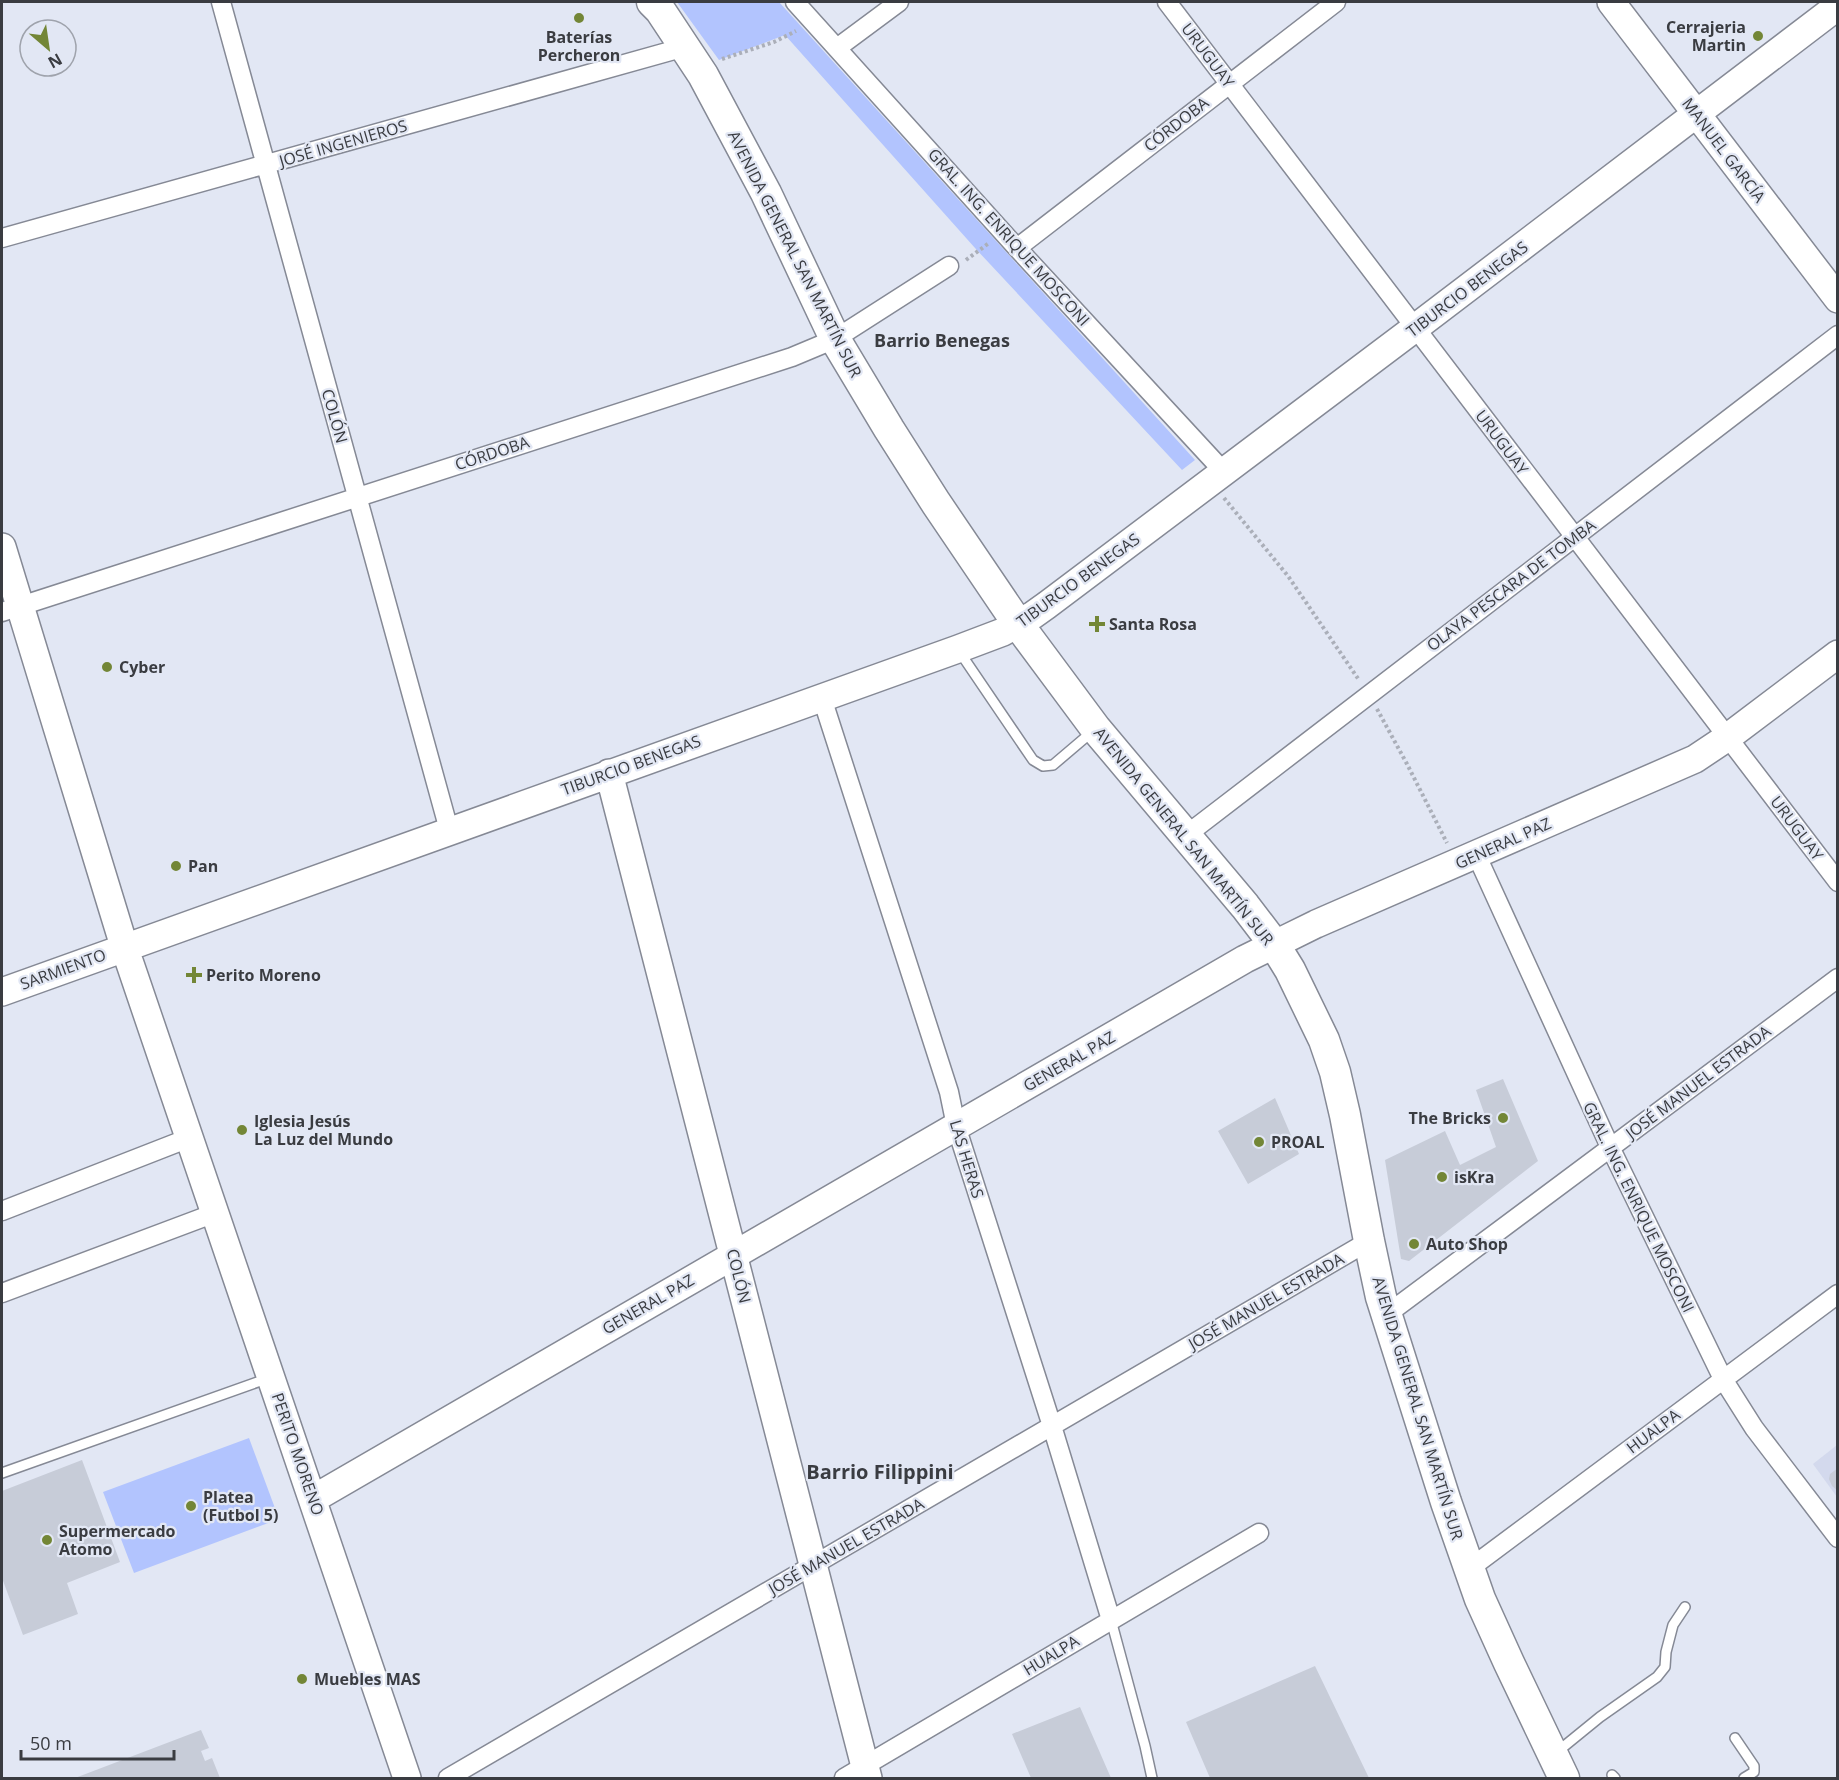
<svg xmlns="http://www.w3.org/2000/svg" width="1839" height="1780" viewBox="0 0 1839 1780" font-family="'Open Sans',sans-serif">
  <rect width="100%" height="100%" fill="#e2e7f4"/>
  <path fill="#d3d9ed" d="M 1837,1445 L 1837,1497 L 1813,1464 Z"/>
  <path fill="#b2c4fe" d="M 677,2 L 779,2 L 1195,460 L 1182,470 L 975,248 L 785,35 L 719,60 Z
    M 249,1438 L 279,1519 L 134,1573 L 103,1492 Z"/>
  <path fill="#c7ccd8" d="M 1503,1079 L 1538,1161 L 1409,1261 L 1401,1259 L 1385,1160 L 1445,1131 L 1460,1165 L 1496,1147 L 1476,1090 Z
    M 1275,1098 L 1299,1154 L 1248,1184 L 1218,1131 Z
    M 82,1460 L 120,1562 L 67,1583 L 78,1614 L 23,1635 L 2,1578 L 2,1491 Z
    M 1838,1468 L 1838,1491 L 1832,1486 L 1829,1479 L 1830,1474 Z
    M 1315,1666 L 1369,1778 L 1210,1778 L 1186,1722 Z
    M 1080,1707 L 1111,1778 L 1031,1778 L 1012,1734 Z
    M 201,1730 L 209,1748 L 201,1751 L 205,1761 L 212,1758 L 220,1778 L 75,1778 Z"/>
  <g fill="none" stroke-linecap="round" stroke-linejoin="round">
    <g stroke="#858995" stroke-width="12">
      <path id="lane" d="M 959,651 L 1033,760 L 1043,766 L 1053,765 L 1093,731
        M 2,1473 L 269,1378
        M 1111,1620 L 1145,1746 L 1152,1778
        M 1735,1738 L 1754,1766 L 1754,1772 L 1744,1778
        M 1557,1752 L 1600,1717 L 1657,1677 L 1665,1667 L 1666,1652 L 1673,1625 L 1685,1607
        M 1612,1775 L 1615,1778"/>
    </g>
    <g stroke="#858995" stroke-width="21">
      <path id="street" d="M 221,2 L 449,830
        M 795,2 L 1017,248 L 1224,472
        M 1167,2 L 1838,882
        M 837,48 L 899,2
        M 2,238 L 685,47
        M 1017,248 L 1336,2
        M 2,612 L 792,357 L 835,339 L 949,266
        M 822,698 L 949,1092 L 956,1126 L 1052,1426 L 1111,1620
        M 1185,836 L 1838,335
        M 1476,854 L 1610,1147 L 1723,1379 L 1754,1428 L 1838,1538
        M 2,1211 L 189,1138
        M 2,1293 L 215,1213
        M 1386,1315 L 1838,978
        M 1469,1569 L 1838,1294
        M 448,1778 L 1369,1241
        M 844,1778 L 1259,1533"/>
    </g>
    <g stroke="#858995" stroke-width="30">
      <path id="secondary" d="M 1611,2 L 1838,299
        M 2,547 L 124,946 L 407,1778
        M 609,773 L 868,1778
        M 2,992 L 958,649 L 1003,632 L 1033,615 L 1047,605 L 1415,328 L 1838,6
        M 313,1499 L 1245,959 L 1316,924 L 1695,759 L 1728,737 L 1838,654"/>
    </g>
    <g stroke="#858995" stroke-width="33">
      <path id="primary" d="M 652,2 L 660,10 L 703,75 L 766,193 L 835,339 L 889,429 L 936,503 L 1018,624 L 1096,729 L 1245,906 L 1274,944 L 1290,970 L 1324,1040 L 1335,1072 L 1345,1115 L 1369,1241 L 1381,1297 L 1446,1502 L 1480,1599 L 1509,1663 L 1564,1778"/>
    </g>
    <path stroke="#abafb9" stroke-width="4" stroke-dasharray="3 3" stroke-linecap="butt" d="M 722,59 L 774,42 L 796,31
      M 966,260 L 989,243
      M 1224,498 L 1288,576 L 1359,680
      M 1377,709 L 1407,764 L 1447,843"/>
    <use href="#lane" stroke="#fff" stroke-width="9"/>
    <use href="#street" stroke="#fff" stroke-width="18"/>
    <use href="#secondary" stroke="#fff" stroke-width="27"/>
    <use href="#primary" stroke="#fff" stroke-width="30"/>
  </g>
  <g fill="#738636" stroke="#e2e7f4" stroke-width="2">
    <circle cx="579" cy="18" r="6"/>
    <circle cx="1758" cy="36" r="6"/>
    <path d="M1094 615h6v6h6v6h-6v6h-6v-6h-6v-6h6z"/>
    <circle cx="107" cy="667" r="6"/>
    <circle cx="176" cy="866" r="6"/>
    <path d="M191 966h6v6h6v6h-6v6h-6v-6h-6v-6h6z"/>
    <circle cx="1503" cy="1118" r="6"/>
    <circle cx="242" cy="1130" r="6"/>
    <circle cx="1259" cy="1142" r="6"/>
    <circle cx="1442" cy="1177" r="6"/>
    <circle cx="1414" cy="1244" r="6"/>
    <circle cx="191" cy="1506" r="6"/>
    <circle cx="47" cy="1540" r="6"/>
    <circle cx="302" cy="1679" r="6"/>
  </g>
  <g text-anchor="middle" stroke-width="4.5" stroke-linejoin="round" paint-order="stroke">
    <g font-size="16" font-weight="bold" fill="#3a3c41" stroke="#e2e7f4" text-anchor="start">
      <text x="1746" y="33" text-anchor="end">Cerrajeria<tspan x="1746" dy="18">Martin</tspan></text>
      <text x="579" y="43" text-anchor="middle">Baterías<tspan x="579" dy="18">Percheron</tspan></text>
      <text x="1109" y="630">Santa Rosa</text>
      <text x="119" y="673">Cyber</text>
      <text x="188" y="872">Pan</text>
      <text x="206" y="981">Perito Moreno</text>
      <text x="1491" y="1124" text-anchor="end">The Bricks</text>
      <text x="254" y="1127">Iglesia Jesús<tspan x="254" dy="18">La Luz del Mundo</tspan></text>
      <text x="1271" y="1148">PROAL</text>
      <text x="1454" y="1183">isKra</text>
      <text x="1426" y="1250">Auto Shop</text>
      <text x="203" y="1503">Platea<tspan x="203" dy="18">(Futbol 5)</tspan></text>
      <text x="59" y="1537">Supermercado<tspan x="59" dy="18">Atomo</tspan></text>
      <text x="314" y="1685">Muebles MAS</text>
    </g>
    <g font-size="16" fill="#3a3c41" stroke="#e2e7f4">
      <text transform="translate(1208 55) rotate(53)" y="6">URUGUAY</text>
      <text transform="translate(1176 124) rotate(-38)" y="6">CÓRDOBA</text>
      <text transform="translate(343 143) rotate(-16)" y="6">JOSÉ INGENIEROS</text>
      <text transform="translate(1724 150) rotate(53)" y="6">MANUEL GARCÍA</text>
      <text transform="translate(1009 237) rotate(48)" y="6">GRAL. ING. ENRIQUE MOSCONI</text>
      <text transform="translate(795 254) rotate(63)" y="6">AVENIDA GENERAL SAN MARTÍN SUR</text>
      <text transform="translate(1467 289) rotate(-37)" y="6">TIBURCIO BENEGAS</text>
      <text transform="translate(335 416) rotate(74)" y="6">COLÓN</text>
      <text transform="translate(1502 442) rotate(53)" y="6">URUGUAY</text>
      <text transform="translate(492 453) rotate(-18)" y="6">CÓRDOBA</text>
      <text transform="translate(1078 580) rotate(-36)" y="6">TIBURCIO BENEGAS</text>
      <text transform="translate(1511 585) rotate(-37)" y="6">OLAYA PESCARA DE TOMBA</text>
      <text transform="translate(631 765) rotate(-20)" y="6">TIBURCIO BENEGAS</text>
      <text transform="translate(1797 828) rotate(53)" y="6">URUGUAY</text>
      <text transform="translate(1184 836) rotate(51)" y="6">AVENIDA GENERAL SAN MARTÍN SUR</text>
      <text transform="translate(1503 843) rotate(-24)" y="6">GENERAL PAZ</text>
      <text transform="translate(63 969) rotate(-20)" y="6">SARMIENTO</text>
      <text transform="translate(1069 1061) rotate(-30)" y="6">GENERAL PAZ</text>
      <text transform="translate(1698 1082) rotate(-37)" y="6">JOSÉ MANUEL ESTRADA</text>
      <text transform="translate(967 1159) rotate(73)" y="6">LAS HERAS</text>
      <text transform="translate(1639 1207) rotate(64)" y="6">GRAL. ING. ENRIQUE MOSCONI</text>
      <text transform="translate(739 1276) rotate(76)" y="6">COLÓN</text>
      <text transform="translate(1266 1301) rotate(-30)" y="6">JOSÉ MANUEL ESTRADA</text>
      <text transform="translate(648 1304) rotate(-30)" y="6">GENERAL PAZ</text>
      <text transform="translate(1418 1408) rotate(73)" y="6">AVENIDA GENERAL SAN MARTÍN SUR</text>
      <text transform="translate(1653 1431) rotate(-37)" y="6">HUALPA</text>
      <text transform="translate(298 1454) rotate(71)" y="6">PERITO MORENO</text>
      <text transform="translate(846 1546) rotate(-30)" y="6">JOSÉ MANUEL ESTRADA</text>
      <text transform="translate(1051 1655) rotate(-31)" y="6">HUALPA</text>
    </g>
    <g font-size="18" font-weight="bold" fill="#3a3c41" stroke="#e2e7f4">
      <text x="942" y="347">Barrio Benegas</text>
    </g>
    <g font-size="20" font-weight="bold" fill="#3a3c41" stroke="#e2e7f4">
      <text x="880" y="1479">Barrio Filippini</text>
    </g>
  </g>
  <rect width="1839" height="1780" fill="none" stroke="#3a3c41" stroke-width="6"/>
  <g transform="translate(48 48) rotate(151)"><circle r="28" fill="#e2e7f4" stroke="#9fa3ac" stroke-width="1.5"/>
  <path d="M0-4.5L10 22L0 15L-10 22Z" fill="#738636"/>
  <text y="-9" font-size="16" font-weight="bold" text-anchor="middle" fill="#3a3c41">N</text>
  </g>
  <path d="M21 1750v9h153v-9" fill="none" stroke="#3a3c41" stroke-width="3"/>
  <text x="30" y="1750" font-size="18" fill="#3a3c41" stroke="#e2e7f4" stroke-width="4.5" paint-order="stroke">50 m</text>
</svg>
